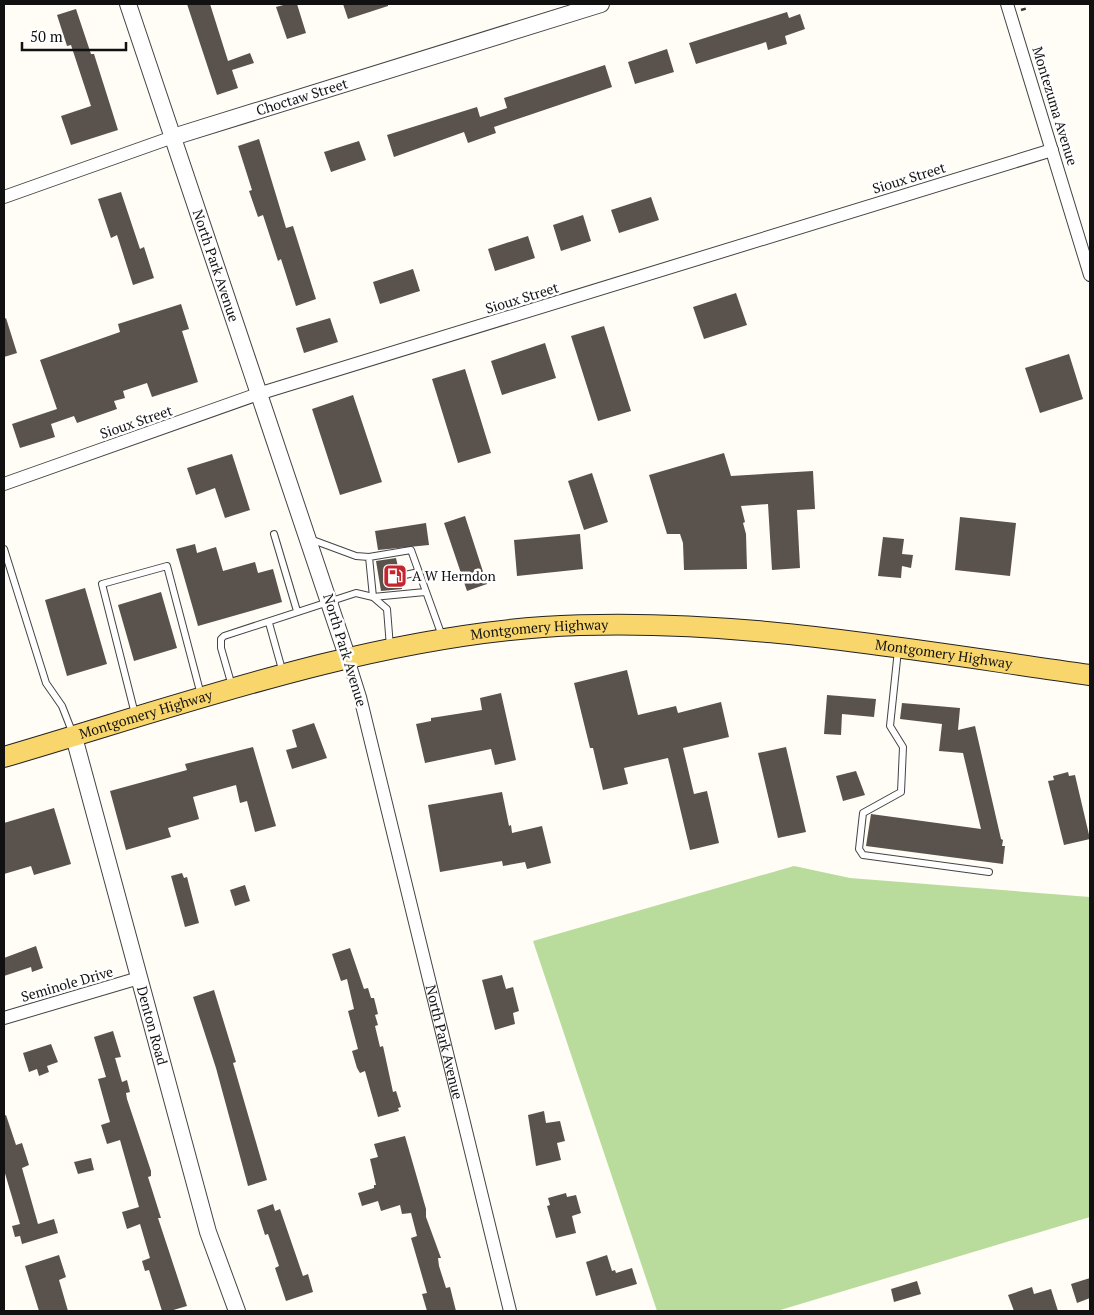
<svg xmlns="http://www.w3.org/2000/svg" width="1094" height="1315" viewBox="0 0 1094 1315" font-family="'PT Serif',serif">
  <rect width="100%" height="100%" fill="#fffdf5"/>
  <path fill="#b9dc9c" d="M 794,866 L 850,878 L 1090,897 L 1090,1217 L 777,1311 L 657,1311 L 533,941 Z"/>
  <path fill="#5a524d" d="M 187,4 L 210,4 L 228,61 L 250,53 L 254,63 L 232,70 L 238,88 L 217,95 Z
    M 287,4 L 297,4 L 306,33 L 287,39 L 276,7 Z
    M 343,4 L 388,4 L 388,6 L 348,19 Z
    M 76,9 L 91,54 L 94,54 L 118,130 L 71,145 L 61,116 L 91,106 L 71,45 L 67,46 L 57,15 Z
    M 787,12 L 789,18 L 800,14 L 805,29 L 785,36 L 787,44 L 768,50 L 766,42 L 696,64 L 689,43 Z
    M 667,49 L 674,72 L 635,84 L 628,62 Z
    M 605,65 L 612,87 L 494,127 L 496,133 L 468,143 L 464,132 L 394,157 L 387,135 L 477,107 L 480,117 L 507,108 L 504,98 Z
    M 259,139 L 286,228 L 293,226 L 316,299 L 296,306 L 281,259 L 278,261 L 263,215 L 258,217 L 249,191 L 252,190 L 238,146 Z
    M 359,141 L 366,160 L 331,172 L 324,152 Z
    M 121,192 L 140,249 L 144,247 L 154,278 L 133,285 L 117,235 L 111,238 L 98,199 Z
    M 651,197 L 659,220 L 619,233 L 611,210 Z
    M 583,215 L 591,241 L 561,251 L 553,225 Z
    M 528,236 L 535,258 L 495,271 L 488,249 Z
    M 413,269 L 420,291 L 380,304 L 373,282 Z
    M 736,293 L 747,325 L 704,339 L 693,307 Z
    M 181,304 L 189,329 L 182,331 L 198,382 L 152,397 L 147,383 L 123,391 L 125,398 L 114,401 L 117,409 L 77,423 L 74,416 L 51,424 L 55,437 L 20,448 L 12,424 L 57,409 L 40,360 L 120,332 L 118,324 Z
    M 6,318 L 17,353 L 4,357 L 4,319 Z
    M 330,318 L 338,342 L 304,353 L 296,328 Z
    M 604,326 L 631,411 L 598,421 L 571,336 Z
    M 545,343 L 556,378 L 502,395 L 491,361 Z
    M 1069,354 L 1083,399 L 1040,413 L 1025,368 Z
    M 465,369 L 491,453 L 458,463 L 432,379 Z
    M 353,395 L 382,482 L 340,495 L 312,409 Z
    M 724,453 L 731,476 L 813,471 L 815,509 L 797,510 L 800,568 L 772,570 L 768,504 L 741,506 L 745,522 L 743,523 L 746,534 L 747,569 L 684,570 L 683,543 L 680,534 L 667,534 L 649,475 Z
    M 232,454 L 250,510 L 225,518 L 215,488 L 196,495 L 187,468 Z
    M 592,473 L 608,522 L 584,530 L 568,481 Z
    M 465,516 L 487,584 L 467,591 L 444,523 Z
    M 960,517 L 1016,523 L 1010,576 L 955,570 Z
    M 426,523 L 429,545 L 378,550 L 375,531 Z
    M 580,534 L 583,569 L 517,576 L 514,540 Z
    M 883,537 L 904,539 L 902,554 L 913,555 L 911,568 L 902,566 L 901,578 L 878,576 Z
    M 195,544 L 197,553 L 216,547 L 223,571 L 255,562 L 258,573 L 273,569 L 282,602 L 198,626 L 176,549 Z
    M 396,558 L 399,571 L 395,577 L 401,581 L 402,589 L 381,591 L 376,561 Z
    M 85,588 L 107,664 L 67,676 L 45,600 Z
    M 161,592 L 177,648 L 134,661 L 118,605 Z
    M 627,670 L 638,715 L 676,706 L 678,713 L 721,702 L 729,737 L 683,748 L 694,794 L 707,791 L 719,843 L 690,850 L 668,758 L 624,768 L 628,784 L 603,790 L 593,748 L 590,748 L 574,683 Z
    M 501,693 L 516,760 L 495,765 L 491,749 L 425,763 L 416,724 L 431,721 L 431,718 L 482,710 L 480,698 Z
    M 827,695 L 876,699 L 874,717 L 842,714 L 841,735 L 824,734 Z
    M 902,703 L 960,708 L 958,730 L 975,726 L 1001,839 L 1003,840 L 1002,846 L 1005,846 L 1003,864 L 866,846 L 871,814 L 981,829 L 963,753 L 939,751 L 942,724 L 900,719 Z
    M 314,723 L 327,758 L 292,769 L 286,750 L 297,747 L 292,730 Z
    M 253,747 L 276,826 L 255,832 L 247,801 L 240,803 L 236,785 L 193,797 L 199,819 L 168,828 L 171,837 L 126,850 L 110,791 L 187,770 L 185,764 Z
    M 786,747 L 806,832 L 778,838 L 758,753 Z
    M 856,771 L 865,795 L 843,801 L 836,776 Z
    M 1068,772 L 1069,776 L 1075,775 L 1090,839 L 1064,845 L 1048,781 L 1054,780 L 1053,776 Z
    M 502,792 L 509,826 L 511,825 L 512,833 L 542,826 L 551,863 L 527,869 L 525,862 L 503,866 L 502,861 L 440,872 L 428,805 Z
    M 54,808 L 71,864 L 34,875 L 31,866 L 4,874 L 4,823 Z
    M 182,873 L 184,878 L 187,877 L 199,923 L 185,927 L 171,876 Z
    M 245,885 L 250,901 L 235,906 L 230,890 Z
    M 36,946 L 43,968 L 32,972 L 31,967 L 4,976 L 4,958 Z
    M 350,948 L 364,989 L 368,988 L 371,998 L 374,998 L 378,1014 L 375,1015 L 378,1025 L 375,1026 L 380,1047 L 383,1046 L 393,1092 L 396,1091 L 401,1107 L 398,1108 L 399,1111 L 378,1117 L 365,1071 L 360,1073 L 357,1068 L 352,1051 L 358,1049 L 348,1011 L 354,1009 L 347,979 L 341,981 L 332,954 Z
    M 502,975 L 506,989 L 513,987 L 519,1011 L 513,1013 L 515,1024 L 495,1030 L 482,980 Z
    M 214,990 L 236,1062 L 233,1063 L 267,1180 L 248,1186 L 216,1068 L 193,997 Z
    M 113,1031 L 121,1057 L 115,1058 L 122,1082 L 127,1080 L 130,1092 L 126,1093 L 127,1099 L 151,1171 L 151,1176 L 148,1177 L 161,1218 L 158,1218 L 187,1306 L 170,1311 L 162,1311 L 149,1270 L 145,1271 L 142,1261 L 150,1258 L 140,1224 L 127,1229 L 122,1212 L 139,1207 L 120,1140 L 107,1144 L 101,1125 L 110,1122 L 98,1079 L 106,1077 L 94,1037 Z
    M 51,1044 L 58,1062 L 47,1066 L 49,1072 L 39,1076 L 37,1069 L 29,1072 L 23,1053 Z
    M 544,1111 L 546,1123 L 560,1121 L 565,1141 L 557,1143 L 561,1160 L 536,1166 L 528,1115 Z
    M 6,1115 L 16,1145 L 22,1143 L 29,1165 L 22,1168 L 38,1224 L 54,1219 L 58,1233 L 22,1244 L 20,1236 L 15,1237 L 12,1226 L 20,1224 L 4,1170 L 4,1116 Z
    M 405,1136 L 426,1209 L 426,1217 L 441,1258 L 438,1258 L 439,1266 L 446,1288 L 450,1287 L 456,1311 L 427,1311 L 422,1294 L 427,1293 L 411,1238 L 417,1236 L 411,1213 L 402,1214 L 400,1205 L 381,1211 L 378,1201 L 362,1206 L 358,1193 L 374,1188 L 374,1185 L 376,1185 L 370,1159 L 378,1157 L 374,1144 Z
    M 91,1158 L 94,1170 L 78,1174 L 74,1162 Z
    M 566,1193 L 567,1197 L 576,1195 L 581,1213 L 572,1216 L 576,1233 L 556,1238 L 547,1206 L 550,1205 L 548,1198 Z
    M 273,1204 L 275,1211 L 280,1209 L 303,1276 L 308,1274 L 313,1292 L 286,1301 L 275,1268 L 279,1266 L 268,1234 L 265,1235 L 257,1210 Z
    M 59,1255 L 66,1277 L 59,1280 L 68,1311 L 39,1311 L 25,1266 Z
    M 607,1255 L 612,1271 L 615,1270 L 616,1273 L 632,1268 L 637,1284 L 596,1296 L 586,1262 Z
    M 1090,1278 L 1090,1298 L 1077,1303 L 1071,1284 Z
    M 917,1281 L 921,1294 L 894,1302 L 891,1289 Z
    M 1032,1287 L 1034,1294 L 1051,1289 L 1058,1311 L 1014,1311 L 1008,1295 Z"/>
  <g fill="none" stroke-linecap="round" stroke-linejoin="round">
    <g stroke="#444" stroke-width="8">
      <path id="service" d="M 274,534 L 297,611
        M 310,539 L 356,556 L 369,557 L 411,550 L 442,636
        M 4,549 L 46,683 L 62,706 L 73,734
        M 369,557 L 373,597 L 425,592
        M 400,576 L 419,572
        M 269,623 L 283,673
        M 898,650 L 890,726 L 903,747 L 901,792 L 863,813 L 859,849 L 863,855 L 989,872
        M 232,686 L 221,648 L 221,639 L 224,636 L 356,593 L 373,597 L 387,609 L 390,647
        M 135,714 L 102,584 L 167,566 L 201,695"/>
    </g>
    <g stroke="#444" stroke-width="14">
      <g id="minor">
        <path d="M 1007,4 L 1090,275"/>
        <path d="M 4,197 L 173,137"/>
        <path d="M 4,484 L 258,394 L 1052,150"/>
        <path id="s1" d="M 348,659 L 360,697 L 510,1311"/>
        <path d="M 4,1018 L 139,978"/>
      </g>
    </g>
    <g stroke="#444" stroke-width="18">
      <g id="tertiary">
        <path id="s2" d="M 128,4 L 348,659"/>
        <path id="s3" d="M 173,137 L 601,4"/>
        <path id="s4" d="M 74,737 L 208,1232 L 237,1311"/>
      </g>
    </g>
    <g stroke="#222" stroke-width="22">
      <g id="primary">
        <path id="s5" d="M 4,757 C 178,706 361,640 543,627 C 725,615 910,650 1090,675"/>
      </g>
    </g>
    <path stroke="#333" stroke-width="2.5" stroke-dasharray="5 2.5" stroke-linecap="butt" d="M 1021,10 L 1028,8"/>
    <use href="#service" stroke="#fff" stroke-width="6"/>
    <use href="#minor" stroke="#fff" stroke-width="12"/>
    <use href="#tertiary" stroke="#fff" stroke-width="16"/>
    <use href="#primary" stroke="#f9d66b" stroke-width="20"/>
  </g>
  <defs>
    <g id="fuel-square" transform="scale(1.25)"><rect x="-9" y="-9" width="18" height="18" rx="4" fill="#c4262e" stroke="#fff"/><path d="M-5.5-6h7V0h2V4h1.3V-2.5L3-4.5l.8-.8L6-3V5H2.5V1h-1V6h-7ZM-4.2-4.7v3.2H.2V-4.7Z" fill="#fff"/></g>
  </defs>
  <g fill-rule="evenodd">
    <use href="#fuel-square" x="395" y="576"/>
  </g>
  <g text-anchor="middle" stroke-width="5" stroke-linejoin="round" paint-order="stroke">
    <g font-size="14" fill="#111" stroke="#fff">
      <text dy="5" stroke="none"><textPath href="#s3" startOffset="135">Choctaw Street</textPath></text>
      <text transform="translate(1055 106) rotate(73)" y="5">Montezuma Avenue</text>
      <text transform="translate(909 178) rotate(-17)" y="5">Sioux Street</text>
      <text dy="5" stroke="none"><textPath href="#s2" startOffset="276">North Park Avenue</textPath></text>
      <text transform="translate(522 298) rotate(-17)" y="5">Sioux Street</text>
      <text transform="translate(136 422) rotate(-19)" y="5">Sioux Street</text>
      <text dy="5" stroke="none"><textPath href="#s5" startOffset="552">Montgomery Highway</textPath></text>
      <text transform="translate(345 650) rotate(73)" y="5">North Park Avenue</text>
      <text dy="5" stroke="none"><textPath href="#s5" startOffset="958">Montgomery Highway</textPath></text>
      <text dy="5" stroke="none"><textPath href="#s5" startOffset="148">Montgomery Highway</textPath></text>
      <text transform="translate(67 984) rotate(-16)" y="5">Seminole Drive</text>
      <text dy="5" stroke="none"><textPath href="#s4" startOffset="299">Denton Road</textPath></text>
      <text dy="5" stroke="none"><textPath href="#s1" startOffset="395">North Park Avenue</textPath></text>
    </g>
    <g font-size="14" fill="#111" stroke="#fff" text-anchor="start">
      <text x="412" y="581">A W Herndon</text>
    </g>
  </g>
  <rect width="1094" height="1315" fill="none" stroke="#111111" stroke-width="10"/>
  <path d="M22 42v8h104v-8" fill="none" stroke="#111111" stroke-width="2.5"/>
  <text x="30" y="42" font-size="15" fill="#111111" stroke="#ffffff" stroke-width="4" paint-order="stroke">50 m</text>
</svg>
